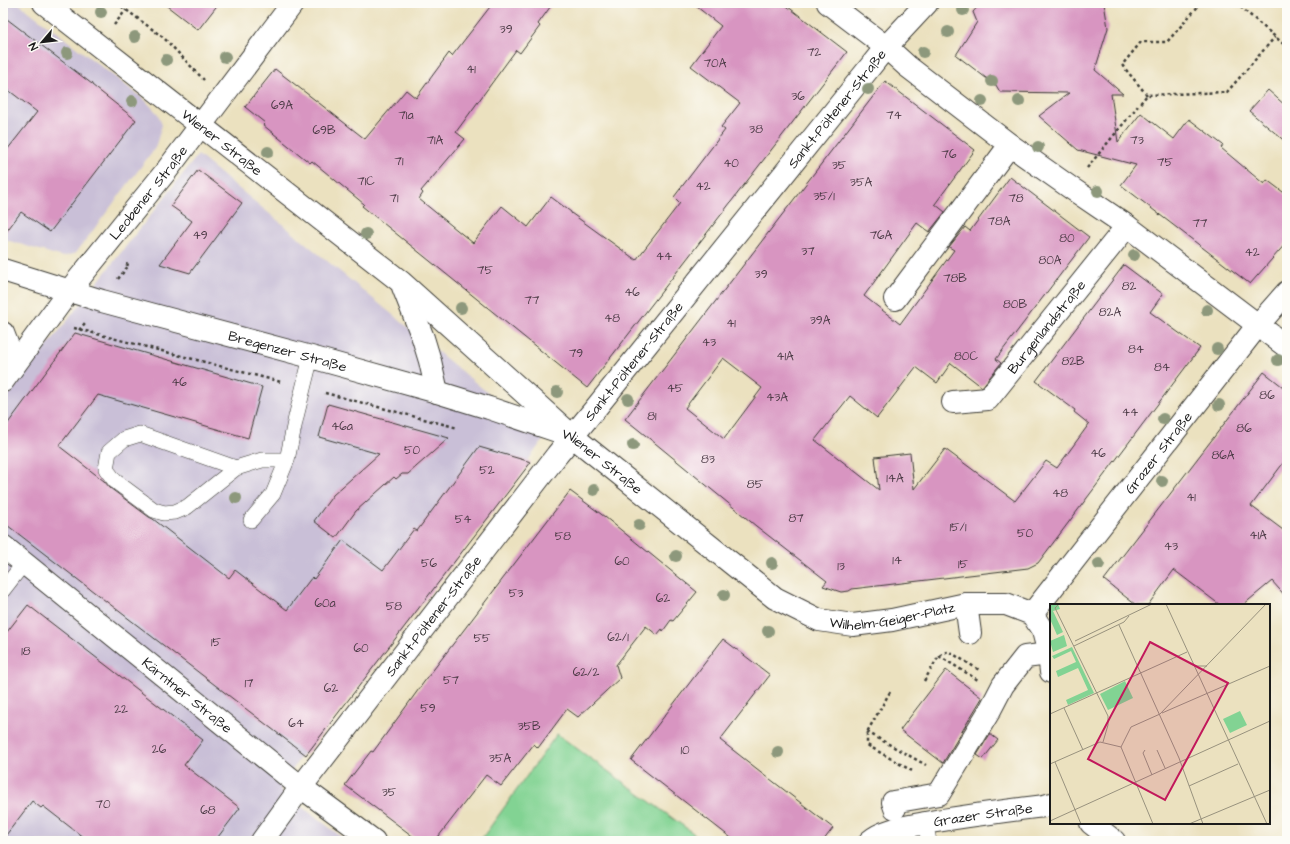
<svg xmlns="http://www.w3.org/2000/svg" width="1290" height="844" viewBox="0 0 1290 844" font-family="'Architects Daughter',sans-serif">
  <rect width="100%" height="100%" fill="#fdfcf7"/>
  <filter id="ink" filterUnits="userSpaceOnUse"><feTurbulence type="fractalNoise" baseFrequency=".025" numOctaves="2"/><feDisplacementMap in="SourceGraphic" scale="8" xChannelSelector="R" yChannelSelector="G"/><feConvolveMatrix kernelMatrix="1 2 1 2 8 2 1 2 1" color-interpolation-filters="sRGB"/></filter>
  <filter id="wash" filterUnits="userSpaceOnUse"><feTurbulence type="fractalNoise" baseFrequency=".012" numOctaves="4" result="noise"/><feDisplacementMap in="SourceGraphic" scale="16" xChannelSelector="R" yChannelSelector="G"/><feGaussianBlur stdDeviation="0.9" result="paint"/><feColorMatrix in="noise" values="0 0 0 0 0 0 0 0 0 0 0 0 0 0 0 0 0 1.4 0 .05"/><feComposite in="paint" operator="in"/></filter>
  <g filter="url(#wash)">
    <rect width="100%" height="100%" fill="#ebe1bf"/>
    <path fill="#c9bfd7" d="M 3,3 L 18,3 L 145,100 L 158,114 L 162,125 L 155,148 L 76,253 L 63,257 L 3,239 Z
      M 198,155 L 544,439 L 299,759 L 280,790 L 347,841 L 3,841 L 3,402 Z"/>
    <path fill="#82d393" stroke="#4f7858" d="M 557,734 L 704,841 L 480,841 Z"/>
    <g id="blocks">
      <path fill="#d895c1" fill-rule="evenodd" d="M 163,3 L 219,3 L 198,30 Z
        M 493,3 L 553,3 L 538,24 L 540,26 L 520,53 L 516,50 L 456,132 L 465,139 L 421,191 L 423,193 L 419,199 L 473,243 L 502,206 L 528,227 L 551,197 L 571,212 L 571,213 L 636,260 L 680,203 L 674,197 L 725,130 L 721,127 L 740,103 L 691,66 L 721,26 L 692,3 L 783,3 L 847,52 L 587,388 L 362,206 L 364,204 L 312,161 L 310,163 L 263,125 L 265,123 L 245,107 L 275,69 L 319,103 L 365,139 L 406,90 L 416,98 L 449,53 L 452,56 Z
        M 981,3 L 1104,3 L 1108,28 L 1095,70 L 1123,94 L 1111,94 L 1118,142 L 1141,113 L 1174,139 L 1189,119 L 1223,145 L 1221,148 L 1264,184 L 1267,180 L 1287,195 L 1287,242 L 1250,284 L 1121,185 L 1136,165 L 1078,150 L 1039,116 L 1069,93 L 1000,92 L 993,80 L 986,78 L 956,55 L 977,22 L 973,12 Z
        M 3,16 L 92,84 L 92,85 L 136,120 L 50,232 L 21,212 L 3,236 L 3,155 L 37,112 L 3,86 Z
        M 885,81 L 975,150 L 935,204 L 945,212 L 929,232 L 917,223 L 864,296 L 900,324 L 954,250 L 949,247 L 965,227 L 970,231 L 1010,177 L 1089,237 L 996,359 L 1001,363 L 982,387 L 951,363 L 937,383 L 916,367 L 877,418 L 850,396 L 815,440 L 879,490 L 875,457 L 910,453 L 914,489 L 945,449 L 1015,501 L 1046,461 L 1057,468 L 1089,424 L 1074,412 L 1075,410 L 1036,381 L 1124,265 L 1163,294 L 1150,312 L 1200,348 L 1038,563 L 1028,568 L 852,589 L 849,591 L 841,592 L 823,586 L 827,581 L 756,526 L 655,443 L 625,419 ZM 723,358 L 762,388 L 724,439 L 685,408 Z
        M 1268,90 L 1287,107 L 1287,143 L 1249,111 Z
        M 198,170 L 242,203 L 190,273 L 160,264 L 192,221 L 171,206 Z
        M 75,333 L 262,387 L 248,438 L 98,395 L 59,446 L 104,481 L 110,488 L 149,517 L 153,519 L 229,578 L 235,570 L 287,610 L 312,577 L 314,579 L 343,540 L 383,570 L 414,529 L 417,531 L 479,447 L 531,462 L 306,755 L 3,522 L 3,430 Z
        M 1264,372 L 1287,390 L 1287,458 L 1251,506 L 1287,533 L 1287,598 L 1272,581 L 1243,605 L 1220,605 L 1174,570 L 1148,605 L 1136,605 L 1104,580 Z
        M 328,404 L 449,438 L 408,474 L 402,474 L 396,479 L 394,477 L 356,511 L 336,538 L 314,521 L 333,495 L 379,454 L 319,437 Z
        M 570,491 L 605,517 L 697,592 L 673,621 L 671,620 L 663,631 L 662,629 L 657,635 L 646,626 L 616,665 L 620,678 L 578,717 L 567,709 L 538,748 L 534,744 L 501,786 L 486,775 L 435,841 L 419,841 L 345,785 L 371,751 L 373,752 L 424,682 Z
        M 28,605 L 203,740 L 184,765 L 240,808 L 215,841 L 88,841 L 43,806 L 41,808 L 32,801 L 3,839 L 3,637 Z
        M 723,639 L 770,675 L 720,740 L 833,828 L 823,841 L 735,841 L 631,760 Z
        M 946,670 L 982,698 L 943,763 L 900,730 Z
        M 990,734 L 998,740 L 983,759 L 977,755 Z"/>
    </g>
  </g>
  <g filter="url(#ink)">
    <use href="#blocks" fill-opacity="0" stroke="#3b3a34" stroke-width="1"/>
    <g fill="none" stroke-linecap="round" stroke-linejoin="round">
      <g stroke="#3b3a34" stroke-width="16">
        <path id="service" d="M 236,468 L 140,434 L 124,439 L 109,452 L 106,469 L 115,481 L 154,510 L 164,513 L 175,512 L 187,507 L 236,468 L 262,460 L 287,460
          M 251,520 L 273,494 L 287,460 L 296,417 L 311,357
          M 3,590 L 24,563
          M 925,823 L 929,841"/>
      </g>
      <g stroke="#3b3a34" stroke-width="24">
        <path id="pedestrian" d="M 966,604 L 970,633
          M 895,808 L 893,802 L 939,794 L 990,710 L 1003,685 L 1025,657 L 1049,654"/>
      </g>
      <g stroke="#3b3a34" stroke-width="24">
        <g id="minor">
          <path d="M 828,3 L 886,47 L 907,66 L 1010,145 L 1071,188 L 1127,226 L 1287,347"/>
          <path d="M 895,299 L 1010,145"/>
          <path d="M 3,333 L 15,364"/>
          <path id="s1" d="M 3,381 L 69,291 L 167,170 L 293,3"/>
          <path id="s2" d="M 953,402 L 988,399 L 1127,226"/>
          <path id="s3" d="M 3,546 L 301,787 L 374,841"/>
          <path id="s4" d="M 1032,614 L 1258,325 L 1287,292"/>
          <path id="s5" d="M 262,841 L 301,787 L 557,455 L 595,409 L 862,77 L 886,47 L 927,3"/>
          <path id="s6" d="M 870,841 C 884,829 907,827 925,823 C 965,816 1005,811 1044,806 L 1051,804"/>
        </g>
      </g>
      <g stroke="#3b3a34" stroke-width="24">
        <g id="tertiary">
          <path id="s7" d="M 44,3 L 401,282 L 572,436"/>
          <path d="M 403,287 L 423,338 L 430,361 L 437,392"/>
        </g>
      </g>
      <g stroke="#3b3a34" stroke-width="24">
        <g id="secondary">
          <path id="s8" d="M 3,270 L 102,301 L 311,357 L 437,392 L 489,408 L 572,436 L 775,598 L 819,620 L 853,625 L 892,620 L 966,604 L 1006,604 L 1032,614 L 1043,631 L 1049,654 L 1051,672"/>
          <path d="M 1091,823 L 1114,841"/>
        </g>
      </g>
      <path stroke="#3b3a34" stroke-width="2.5" stroke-dasharray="3 3" stroke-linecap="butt" d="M 117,3 L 164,38 L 204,80
        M 1236,3 L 1287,47
        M 114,25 L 126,10
        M 1147,95 L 1122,65 L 1141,42 L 1167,42 L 1201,3
        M 1087,168 L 1147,95 L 1227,92 L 1275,37
        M 118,279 L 129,265 L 125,264
        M 74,328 L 281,382
        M 79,330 L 85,323
        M 325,393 L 458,428
        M 939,656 L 978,680
        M 924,681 L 939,656 L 948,651 L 981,671
        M 890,692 L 867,732 L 867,745 L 914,772
        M 867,732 L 926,765"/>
      <use href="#service" stroke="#fff" stroke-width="15"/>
      <use href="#pedestrian" stroke="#fff" stroke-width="22"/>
      <use href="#minor" stroke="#fff" stroke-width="22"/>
      <use href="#tertiary" stroke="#fff" stroke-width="22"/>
      <use href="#secondary" stroke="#fff" stroke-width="22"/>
    </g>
    <g fill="#8d987c">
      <circle cx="963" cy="10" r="6"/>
      <circle cx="101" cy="12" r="6"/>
      <circle cx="948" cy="32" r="6"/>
      <circle cx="135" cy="37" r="6"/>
      <circle cx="923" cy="52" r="6"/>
      <circle cx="67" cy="53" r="6"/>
      <circle cx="225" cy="57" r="6"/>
      <circle cx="166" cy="60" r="6"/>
      <circle cx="992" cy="81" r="6"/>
      <circle cx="868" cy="89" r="6"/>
      <circle cx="132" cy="101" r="6"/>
      <circle cx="982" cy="101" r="6"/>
      <circle cx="1019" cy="101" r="6"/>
      <circle cx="1038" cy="147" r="6"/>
      <circle cx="268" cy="152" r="6"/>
      <circle cx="1098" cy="191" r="6"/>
      <circle cx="366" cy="234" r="6"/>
      <circle cx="1134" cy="255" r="6"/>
      <circle cx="461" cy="308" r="6"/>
      <circle cx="1207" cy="310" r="6"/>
      <circle cx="1217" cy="349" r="6"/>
      <circle cx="1278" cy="360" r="6"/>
      <circle cx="557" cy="392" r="6"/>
      <circle cx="628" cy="399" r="6"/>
      <circle cx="1219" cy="405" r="6"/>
      <circle cx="1163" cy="419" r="6"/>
      <circle cx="633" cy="445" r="6"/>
      <circle cx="1162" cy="481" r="6"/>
      <circle cx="594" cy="490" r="6"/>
      <circle cx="236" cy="498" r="6"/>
      <circle cx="639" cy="525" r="6"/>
      <circle cx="676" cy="556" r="6"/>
      <circle cx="772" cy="563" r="6"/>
      <circle cx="1099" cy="564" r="6"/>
      <circle cx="724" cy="595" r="6"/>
      <circle cx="768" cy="631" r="6"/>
      <circle cx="778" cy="752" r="6"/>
    </g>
  </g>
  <g text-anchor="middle" stroke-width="3" stroke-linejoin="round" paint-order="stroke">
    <g font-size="12" fill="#4b3a45">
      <text x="506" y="33">39</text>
      <text x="814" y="56">72</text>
      <text x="715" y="67">70A</text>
      <text x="471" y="73">41</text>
      <text x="798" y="100">36</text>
      <text x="282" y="109">69A</text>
      <text x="406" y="119">71a</text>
      <text x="894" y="119">74</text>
      <text x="756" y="133">38</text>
      <text x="324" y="134">69B</text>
      <text x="435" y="144">71A</text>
      <text x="1137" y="144">73</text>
      <text x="949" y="158">76</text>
      <text x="399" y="165">71</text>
      <text x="1165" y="166">75</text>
      <text x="731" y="167">40</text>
      <text x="839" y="169">35</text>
      <text x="366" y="185">71C</text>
      <text x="861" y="186">35A</text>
      <text x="703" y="190">42</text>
      <text x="824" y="200">35/1</text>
      <text x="394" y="202">71</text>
      <text x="1016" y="202">78</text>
      <text x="999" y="225">78A</text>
      <text x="1200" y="227">77</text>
      <text x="200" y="239">49</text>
      <text x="881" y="239">76A</text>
      <text x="1067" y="242">80</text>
      <text x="808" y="255">37</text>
      <text x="1252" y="256">42</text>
      <text x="664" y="260">44</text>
      <text x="1050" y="264">80A</text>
      <text x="485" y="274">75</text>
      <text x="761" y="278">39</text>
      <text x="955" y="282">78B</text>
      <text x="1129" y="290">82</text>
      <text x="632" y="296">46</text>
      <text x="532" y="304">77</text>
      <text x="1015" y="308">80B</text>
      <text x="1110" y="316">82A</text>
      <text x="612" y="322">48</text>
      <text x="820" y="324">39A</text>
      <text x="731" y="327">41</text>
      <text x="709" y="346">43</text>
      <text x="1136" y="353">84</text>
      <text x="576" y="357">79</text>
      <text x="785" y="360">41A</text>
      <text x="966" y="360">80C</text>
      <text x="1073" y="365">82B</text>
      <text x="1162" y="371">84</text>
      <text x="179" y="386">46</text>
      <text x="675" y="392">45</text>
      <text x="1267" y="399">86</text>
      <text x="777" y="401">43A</text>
      <text x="1130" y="416">44</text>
      <text x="652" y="420">81</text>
      <text x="342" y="430">46a</text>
      <text x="1244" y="432">86</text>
      <text x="412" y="454">50</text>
      <text x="1098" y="457">46</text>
      <text x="1223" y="459">86A</text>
      <text x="708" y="463">83</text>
      <text x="487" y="474">52</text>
      <text x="895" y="482">14A</text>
      <text x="755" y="488">85</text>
      <text x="1060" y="497">48</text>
      <text x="1191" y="501">41</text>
      <text x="796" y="522">87</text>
      <text x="463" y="523">54</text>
      <text x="958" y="531">15/1</text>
      <text x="1025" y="537">50</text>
      <text x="1258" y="539">41A</text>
      <text x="563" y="540">58</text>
      <text x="1171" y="550">43</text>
      <text x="897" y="564">14</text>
      <text x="622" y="565">60</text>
      <text x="429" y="567">56</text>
      <text x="963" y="568">15</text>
      <text x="841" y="570">13</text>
      <text x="516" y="597">53</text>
      <text x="663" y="602">62</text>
      <text x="325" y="607">60a</text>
      <text x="394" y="610">58</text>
      <text x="618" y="641">62/1</text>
      <text x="482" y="642">55</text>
      <text x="216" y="646">15</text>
      <text x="361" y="652">60</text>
      <text x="26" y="655">18</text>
      <text x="586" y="676">62/2</text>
      <text x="451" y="684">57</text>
      <text x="249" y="687">17</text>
      <text x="331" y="692">62</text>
      <text x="428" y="712">59</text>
      <text x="121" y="713">22</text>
      <text x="296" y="727">64</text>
      <text x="529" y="730">35B</text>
      <text x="159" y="753">26</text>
      <text x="685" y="754">10</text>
      <text x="500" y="762">35A</text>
      <text x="389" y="796">35</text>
      <text x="103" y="808">70</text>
      <text x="208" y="814">68</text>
    </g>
    <g font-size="14" fill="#1c1c1c" stroke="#fdfcf7">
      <text dy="5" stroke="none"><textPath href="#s5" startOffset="931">Sankt-Pöltener-Straße</textPath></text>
      <text dy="5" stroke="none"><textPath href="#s7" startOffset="226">Wiener Straße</textPath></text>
      <text dy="5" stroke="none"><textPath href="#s1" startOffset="238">Leobener Straße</textPath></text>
      <text dy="5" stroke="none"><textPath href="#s2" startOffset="128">Burgenlandstraße</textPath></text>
      <text dy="5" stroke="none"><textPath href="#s8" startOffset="296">Bregenzer Straße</textPath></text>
      <text dy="5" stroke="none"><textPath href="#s5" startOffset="607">Sankt-Pöltener-Straße</textPath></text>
      <text dy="5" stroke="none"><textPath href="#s4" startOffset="205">Grazer Straße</textPath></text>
      <text dy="5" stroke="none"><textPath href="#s8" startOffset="632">Wiener Straße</textPath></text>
      <text dy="5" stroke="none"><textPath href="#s8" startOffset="976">Wilhelm-Geiger-Platz</textPath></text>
      <text dy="5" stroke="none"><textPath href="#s5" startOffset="283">Sankt-Pöltener-Straße</textPath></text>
      <text dy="5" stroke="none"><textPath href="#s3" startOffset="237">Kärntner Straße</textPath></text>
      <text dy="5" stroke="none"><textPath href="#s6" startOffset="117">Grazer Straße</textPath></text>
    </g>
  </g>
  <g transform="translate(1050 604)">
    <rect width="220" height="220" fill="#ebe1bf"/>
    <path d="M 0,0 L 8,0 L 10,5 L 3,7 L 13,28 L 7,31 L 0,15 ZM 14,31 L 17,42 L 3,48 L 0,37 ZM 22,43 L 44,89 L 18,101 L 16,96 L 38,86 L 28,64 L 8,73 L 6,67 L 26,58 L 21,47 L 4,55 L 2,52 ZM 75,77 L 83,94 L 58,106 L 50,90 ZM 190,107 L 197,121 L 180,129 L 173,115 Z" fill="#82d393"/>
    <path fill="none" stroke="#98927e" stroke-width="1" d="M 9,0 L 5,4 L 58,112 L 58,121 L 53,138M 116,0 L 217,220M 69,21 L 129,154 L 153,220M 25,37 L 102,0M 24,42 L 74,18 L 79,12M 144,62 L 157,62M 14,104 L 33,146M 112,109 L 220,62M 0,110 L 137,48M 71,143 L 103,220M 95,146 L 93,149 L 102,171M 107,146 L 115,164M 5,158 L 31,220M 0,160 L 50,138 L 71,143 L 81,123 L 110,110 L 216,0M 139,182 L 188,160M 0,217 L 220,117M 139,220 L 220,186"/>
    <path fill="#c2185b" fill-opacity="0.15" stroke="#c2185b" stroke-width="2" d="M 100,38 L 178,79 L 115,196 L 38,155 Z"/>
    <rect width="220" height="220" fill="none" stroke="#1c1c1c" stroke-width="2"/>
  </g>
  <rect width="1290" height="844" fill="none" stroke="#fdfcf7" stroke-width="16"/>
  <g transform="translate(42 42) rotate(242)" stroke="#fdfcf7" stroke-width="3" paint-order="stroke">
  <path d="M0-3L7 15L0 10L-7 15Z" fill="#1c1c1c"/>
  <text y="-6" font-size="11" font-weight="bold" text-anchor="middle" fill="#1c1c1c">N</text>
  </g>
</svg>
